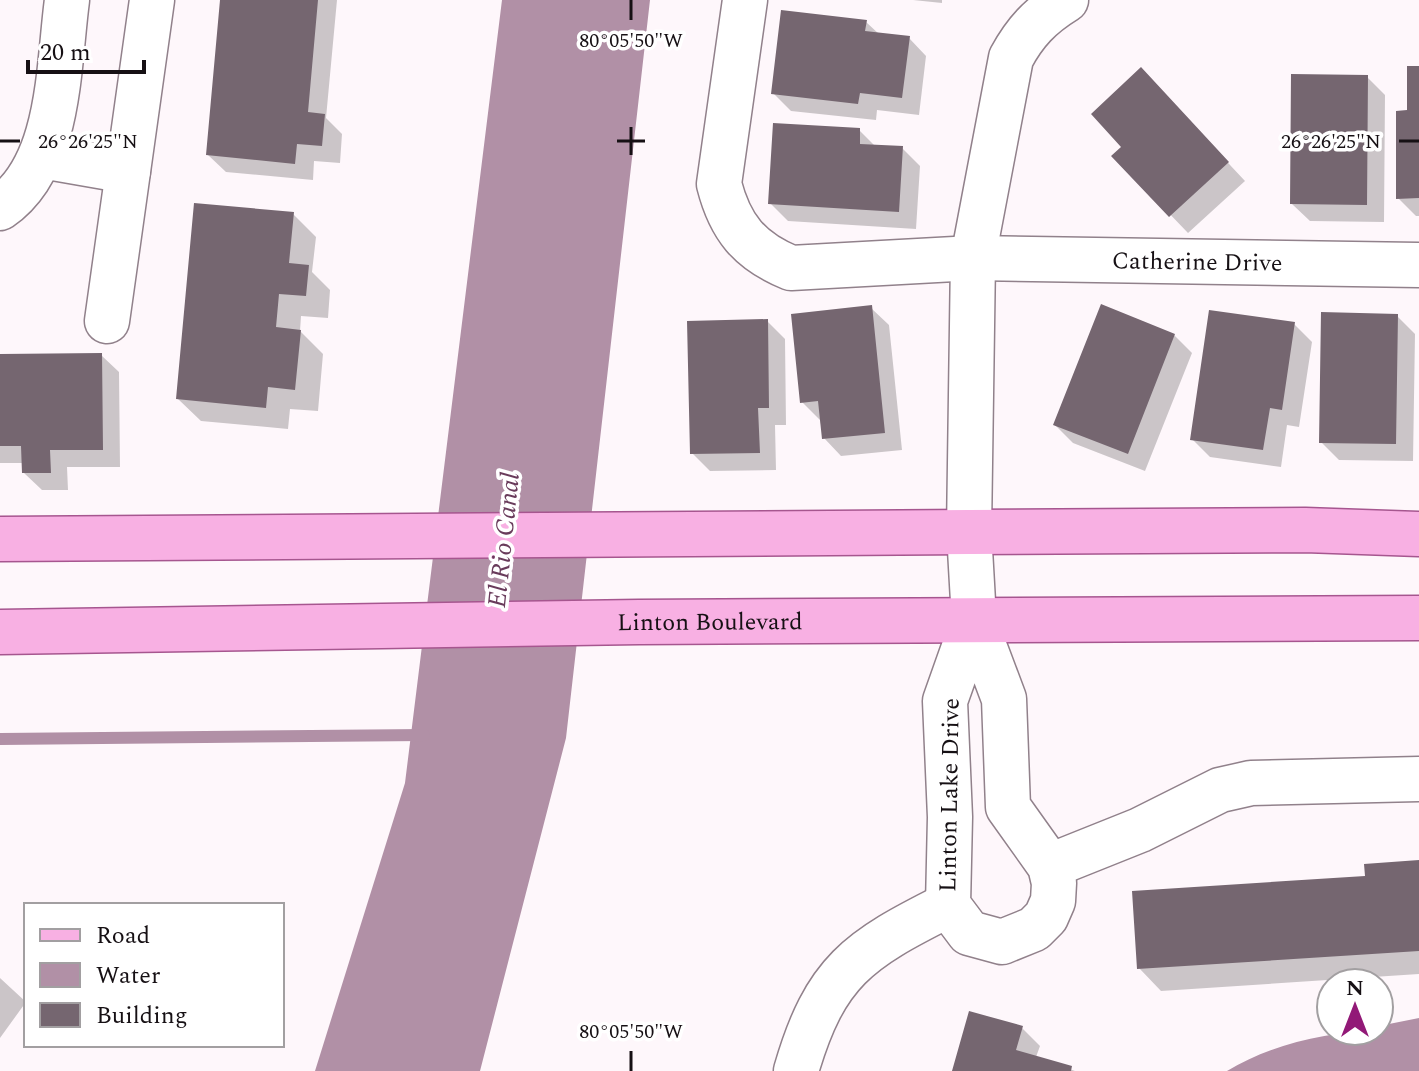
<svg xmlns="http://www.w3.org/2000/svg" width="1419" height="1071" viewBox="0 0 1419 1071" font-family="Spectral,serif">
  <rect width="100%" height="100%" fill="#fef7fb"/>
  <path fill="#b190a6" d="M 502,0 L 650,0 L 566,738 L 480,1071 L 315,1071 L 405,783 Z
    M 1419,1018 L 1419,1071 L 1227,1071 C 1270,1045 1328,1031 1379,1031 L 1379,1026 Z"/>
  <path fill="#0003" d="M 222,0 L 337,0 L 326,118 L 342,134 L 340,163 L 314,161 L 313,180 L 226,172 L 208,155 Z
    M 913,0 L 942,0 L 942,3 Z
    M 866,22 L 879,34 L 909,38 L 926,56 L 919,115 L 877,110 L 876,120 L 791,111 L 773,93 Z
    M 1419,68 L 1419,216 L 1416,216 L 1398,198 L 1409,112 Z
    M 1367,77 L 1385,95 L 1384,222 L 1310,221 L 1292,204 Z
    M 1158,88 L 1245,181 L 1188,233 L 1114,156 L 1124,147 Z
    M 859,130 L 876,147 L 902,148 L 920,166 L 916,229 L 788,221 L 770,203 Z
    M 293,214 L 316,237 L 312,272 L 330,290 L 328,318 L 301,316 L 300,331 L 323,354 L 318,411 L 290,409 L 288,429 L 201,421 L 178,399 Z
    M 871,308 L 889,325 L 902,450 L 841,456 L 824,438 L 820,420 L 802,402 Z
    M 1397,316 L 1415,334 L 1413,461 L 1339,460 L 1321,442 Z
    M 767,321 L 785,339 L 786,425 L 775,425 L 776,470 L 710,471 L 692,453 Z
    M 1294,324 L 1312,342 L 1299,427 L 1287,425 L 1281,467 L 1210,457 L 1192,439 Z
    M 1174,335 L 1192,353 L 1145,471 L 1073,443 L 1055,425 Z
    M 101,355 L 119,372 L 120,467 L 67,467 L 68,490 L 42,490 L 24,473 L 23,463 L 0,463 L 0,356 Z
    M 1419,862 L 1419,974 L 1161,991 L 1139,968 L 1367,878 Z
    M 0,978 L 26,1002 L 0,1038 Z
    M 1022,1028 L 1040,1046 L 1036,1057 L 1075,1071 L 955,1071 Z"/>
  <g fill="none" stroke-linecap="round" stroke-linejoin="round">
    <path stroke="#b190a6" stroke-width="12" d="M 0,739 L 424,735"/>
  </g>
  <path fill="#756670" d="M 220,0 L 318,0 L 308,112 L 325,114 L 322,146 L 297,144 L 295,164 L 206,155 Z
    M 781,10 L 867,20 L 865,31 L 910,36 L 902,98 L 860,93 L 858,104 L 771,94 Z
    M 1407,66 L 1419,66 L 1419,198 L 1396,199 L 1396,111 L 1407,110 Z
    M 1141,67 L 1229,162 L 1169,217 L 1111,156 L 1121,147 L 1091,114 Z
    M 1291,74 L 1368,75 L 1367,205 L 1290,204 Z
    M 773,123 L 860,128 L 860,144 L 903,146 L 899,212 L 768,204 Z
    M 194,203 L 294,212 L 289,263 L 309,265 L 306,296 L 279,294 L 276,327 L 301,330 L 295,390 L 268,387 L 266,408 L 176,399 Z
    M 1101,304 L 1175,334 L 1128,454 L 1053,425 Z
    M 872,305 L 885,433 L 822,439 L 818,401 L 800,403 L 791,314 Z
    M 1209,310 L 1295,322 L 1282,410 L 1270,408 L 1263,450 L 1190,440 Z
    M 1321,312 L 1398,314 L 1396,444 L 1319,443 Z
    M 768,319 L 769,408 L 758,408 L 760,453 L 690,454 L 687,321 Z
    M 102,353 L 103,450 L 50,450 L 51,473 L 22,473 L 21,446 L 0,446 L 0,354 Z
    M 1419,860 L 1419,951 L 1137,969 L 1132,891 L 1365,876 L 1364,864 Z
    M 969,1011 L 1023,1026 L 1016,1050 L 1072,1066 L 1071,1071 L 952,1071 Z"/>
  <g fill="none" stroke-linecap="round" stroke-linejoin="round">
    <g stroke="#91818b" stroke-width="47">
      <g id="minor">
        <path id="s1" d="M 745,0 L 719,184 C 730,227 749,251 791,268 L 973,258 L 1419,265"/>
        <path d="M 42,156 L 128,171"/>
        <path d="M 0,208 C 61,166 58,67 67,0"/>
        <path d="M 107,321 L 152,0"/>
        <path d="M 974,619 L 945,701 L 950,817 L 948,905 L 969,933 L 1002,942 L 1034,929 L 1046,917 L 1053,901 L 1054,883 L 1050,866 L 1008,807 L 1004,699 L 974,619 L 969,532 L 973,258 L 1011,58 C 1025,32 1040,16 1066,0"/>
        <path d="M 1050,866 L 1140,830 L 1220,790 L 1251,783 L 1419,779"/>
        <path d="M 796,1071 C 825,971 858,950 948,905"/>
      </g>
    </g>
    <g stroke="#a6568f" stroke-width="47">
      <g id="major">
        <path d="M 0,539 L 969,532 L 1305,530 L 1419,534"/>
        <path id="s2" d="M 0,632 L 639,622 L 1419,618"/>
      </g>
    </g>
    <use href="#minor" stroke="#fff" stroke-width="44"/>
    <use href="#major" stroke="#f8b0e3" stroke-width="44"/>
  </g>
  <path fill="none" stroke="#161014" stroke-width="3" d="M 631,0 L 631,20M 631,127 L 631,155M 0,141 L 20,141M 617,141 L 645,141M 1399,141 L 1419,141M 631,1051 L 631,1071"/>
  <g text-anchor="middle" stroke-width="7" stroke-linejoin="round" paint-order="stroke">
    <g font-size="24" fill="#161014" stroke="#fff">
      <text dy="8" stroke="none"><textPath href="#s1" startOffset="708">Catherine Drive</textPath></text>
      <text dy="8" stroke="none"><textPath href="#s2" startOffset="710">Linton Boulevard</textPath></text>
      <text transform="translate(949 795) rotate(-89)" y="8">Linton Lake Drive</text>
    </g>
    <g font-size="26" font-style="italic" fill="#693b5b" stroke="#fff">
      <text transform="translate(503 540) rotate(-84)" y="9">El Rio Canal</text>
    </g>
  </g>
  <g font-size="20" text-anchor="middle" fill="#161014" stroke="#fff" stroke-width="7" stroke-linejoin="round" paint-order="stroke">
    <text x="631" y="47">80°05'50"W</text>
    <text x="88" y="148">26°26'25"N</text>
    <text x="1331" y="148">26°26'25"N</text>
    <text x="631" y="1038">80°05'50"W</text>
  </g>
  <rect x="24" y="903" width="260" height="144" fill="#ffffff" stroke="#a29fa1" stroke-width="2"/>
  <rect x="40" y="929" width="40" height="12" fill="#f8b0e3" stroke="#a29fa1" stroke-width="2"/>
  <text x="96" y="943" font-size="24" fill="#161014">Road</text>
  <rect x="40" y="963" width="40" height="24" fill="#b190a6" stroke="#a29fa1" stroke-width="2"/>
  <text x="96" y="983" font-size="24" fill="#161014">Water</text>
  <rect x="40" y="1003" width="40" height="24" fill="#756670" stroke="#a29fa1" stroke-width="2"/>
  <text x="96" y="1023" font-size="24" fill="#161014">Building</text>
  <g transform="translate(1355 1007)"><circle r="38" fill="#ffffff" stroke="#a29fa1" stroke-width="2"/>
  <path d="M0-6L14 30L0 20L-14 30Z" fill="#921977"/>
  <text y="-12" font-size="22" font-weight="bold" text-anchor="middle" fill="#161014">N</text>
  </g>
  <path d="M28 60v12h116v-12" fill="none" stroke="#161014" stroke-width="4"/>
  <text x="40" y="60" font-size="24" fill="#161014" stroke="#ffffff" stroke-width="6" paint-order="stroke">20 m</text>
</svg>
